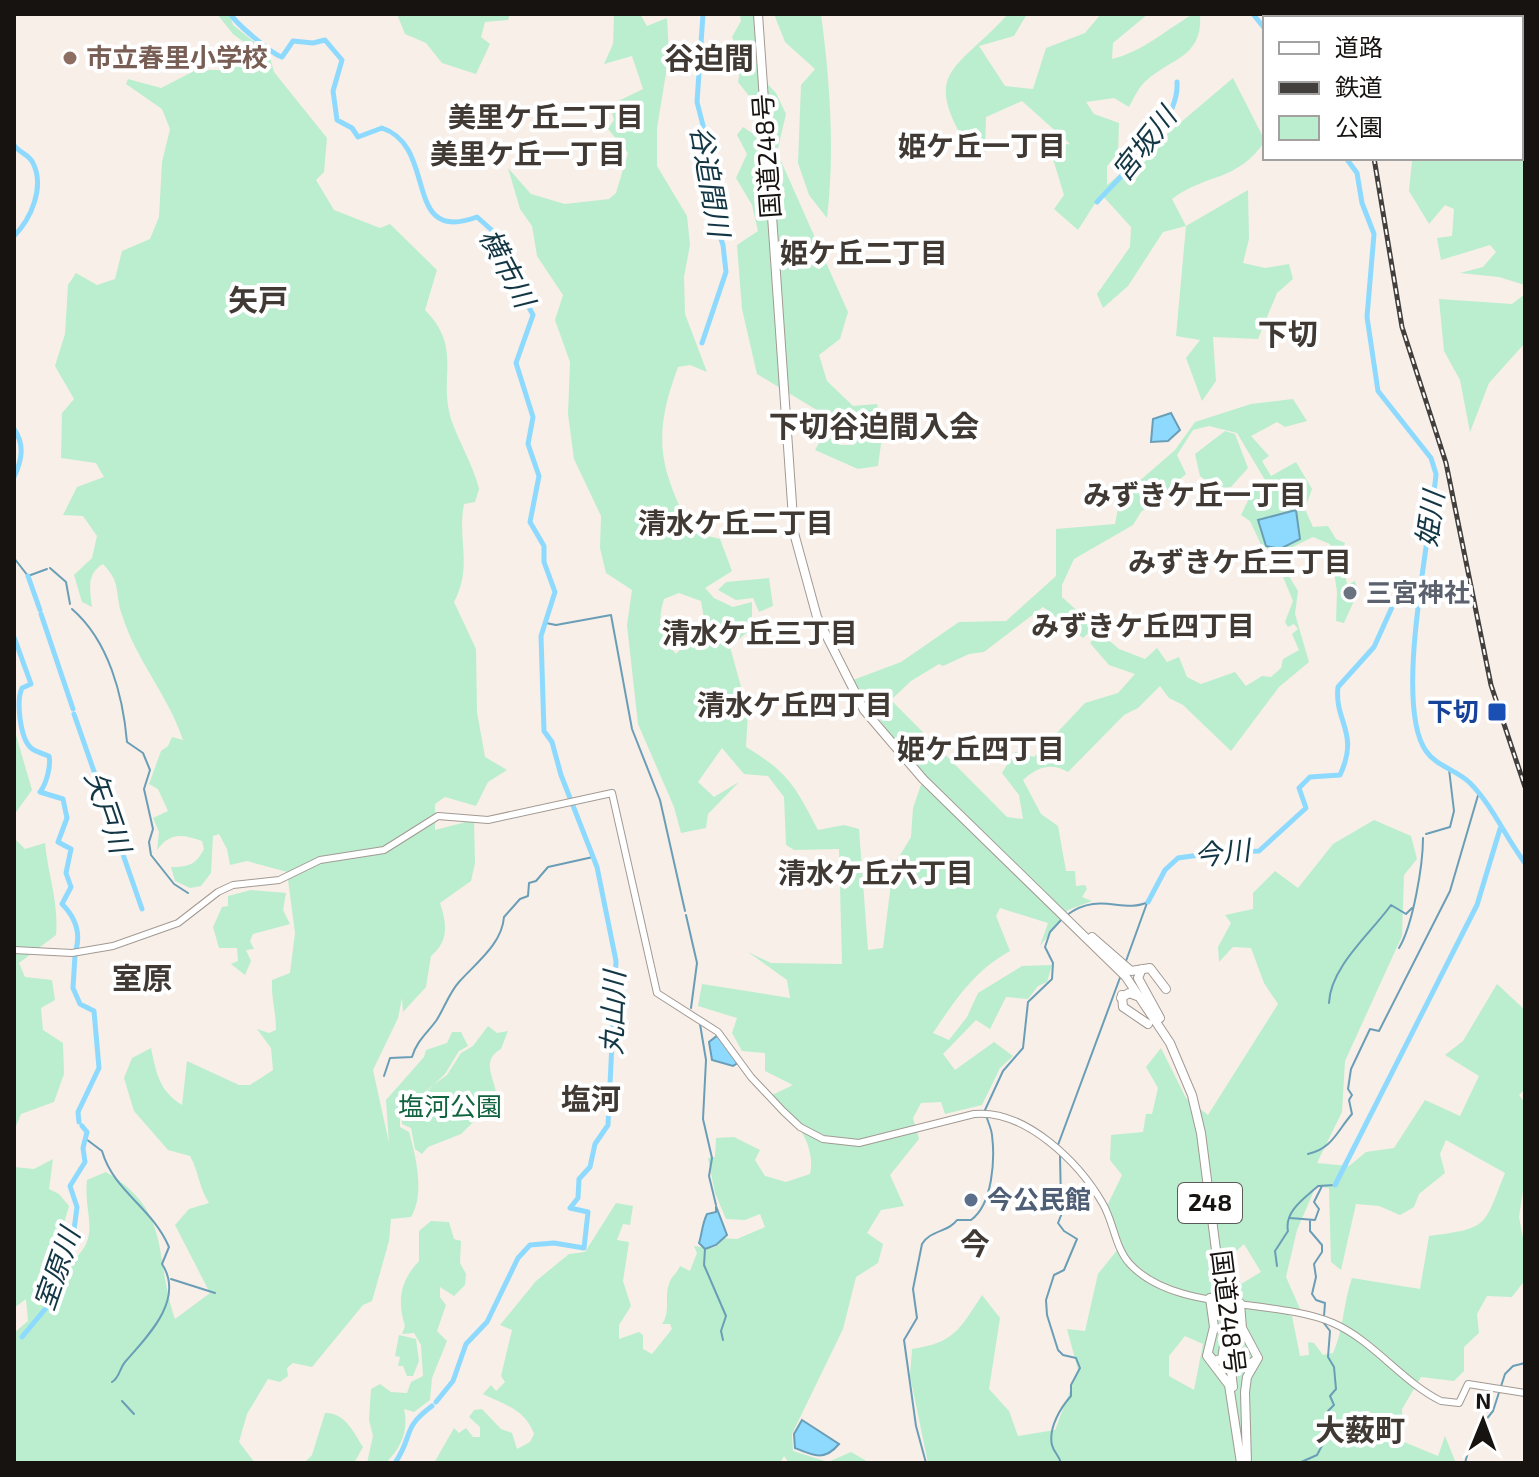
<svg xmlns="http://www.w3.org/2000/svg" width="1539" height="1477" viewBox="0 0 1539 1477" font-family="'Exo 2','Noto Sans JP',sans-serif">
  <rect width="100%" height="100%" fill="#f8efe8"/>
  <path fill="#baeecf" fill-rule="evenodd" d="M 217,14 L 230,14 L 233,25 L 269,54 L 274,72 L 327,138 L 324,172 L 316,180 L 334,210 L 380,228 L 390,224 L 437,270 L 425,310 C 463,349 438,375 451,419 C 459,443 473,464 479,489 L 475,502 L 464,504 C 457,540 473,566 454,602 L 476,649 L 477,712 L 485,757 L 507,770 L 488,782 L 476,806 L 445,797 L 435,804 L 435,830 L 474,820 L 475,863 L 471,881 L 440,903 C 447,924 449,941 431,956 L 426,987 L 403,1012 L 402,998 L 398,1018 L 373,1070 L 389,1143 L 386,1100 L 424,1057 L 426,1050 L 447,1043 L 452,1032 L 461,1032 L 468,1046 L 459,1051 L 445,1074 L 400,1116 L 400,1127 L 409,1132 C 416,1157 425,1194 411,1217 L 391,1219 L 389,1241 L 372,1301 L 363,1305 L 312,1367 L 293,1363 L 287,1368 L 288,1376 L 280,1382 L 268,1379 L 247,1414 L 239,1442 L 255,1463 L 14,1463 L 14,1333 L 28,1321 L 26,1299 L 14,1308 L 14,1167 L 34,1169 L 53,1159 L 49,1189 L 59,1194 L 69,1206 L 56,1251 L 65,1267 C 105,1237 83,1220 87,1180 L 106,1172 C 173,1212 153,1255 175,1319 L 210,1293 L 175,1225 L 189,1209 L 209,1203 C 199,1188 199,1172 190,1156 L 168,1150 L 134,1111 L 124,1078 L 132,1058 L 151,1048 C 156,1072 159,1091 182,1105 L 187,1061 L 239,1085 L 250,1085 L 273,1070 L 271,1048 L 257,1029 L 269,1033 L 276,1030 C 276,1012 271,998 272,980 L 290,973 L 295,933 L 287,872 L 247,861 L 230,865 L 227,849 L 219,834 L 213,836 L 211,873 L 201,886 L 190,888 L 175,881 L 171,867 C 188,867 196,865 204,849 L 202,841 C 182,834 170,832 157,850 L 159,832 L 153,818 L 168,811 L 158,789 L 149,784 L 161,751 L 168,746 L 172,737 L 183,740 C 168,695 136,660 122,615 C 114,591 122,584 103,564 C 86,574 90,589 92,607 L 82,602 L 74,575 L 92,558 L 97,536 L 83,516 L 63,515 L 77,487 L 104,477 L 96,463 L 61,458 L 62,413 L 74,399 L 55,366 L 65,334 L 68,285 L 76,273 L 97,285 L 115,279 L 122,251 L 150,239 L 159,217 L 162,162 L 170,129 L 162,109 L 126,84 L 128,79 L 161,88 L 196,70 L 222,70 L 246,49 L 244,42 L 233,34 Z
    M 397,14 L 510,14 L 508,20 L 485,22 L 481,37 L 490,44 L 476,74 L 442,63 L 426,43 L 405,34 Z
    M 614,14 L 640,14 L 647,26 L 667,18 L 669,55 L 657,128 L 657,166 L 687,216 L 690,245 L 684,277 L 685,314 L 707,372 L 690,365 L 678,367 C 652,437 659,467 692,532 L 720,539 L 732,571 L 705,588 L 714,598 L 733,607 L 752,602 L 752,628 L 730,647 L 748,712 L 746,747 C 789,773 795,786 818,830 L 844,825 L 859,829 L 868,950 L 883,948 L 893,867 L 911,837 L 913,808 L 922,782 L 853,680 L 901,662 L 959,622 L 1006,621 L 1056,576 L 1056,529 L 1115,524 L 1120,498 L 1175,450 L 1195,422 L 1251,404 L 1293,399 L 1307,421 L 1285,427 L 1277,422 L 1251,436 L 1269,456 L 1262,461 L 1271,476 L 1296,462 L 1312,489 L 1305,509 L 1313,527 L 1328,526 L 1336,539 L 1345,543 L 1342,552 L 1347,585 L 1355,581 L 1358,592 L 1344,623 L 1336,621 L 1337,592 L 1330,544 L 1313,537 L 1282,552 L 1284,568 L 1298,591 L 1295,614 L 1309,662 L 1279,687 L 1231,751 L 1183,705 L 1169,698 L 1160,686 L 1138,708 L 1124,715 L 1068,772 C 1051,762 1037,767 1023,780 L 1041,814 L 1058,826 L 1066,871 L 1075,871 L 1076,886 L 1085,885 L 1087,889 L 1082,897 L 1092,901 L 1068,910 L 1040,946 L 1048,923 L 1000,908 L 996,916 L 1010,951 C 974,971 956,999 933,1033 L 949,1040 L 967,1017 L 978,993 L 1022,966 L 1052,965 L 1047,982 L 1038,986 L 1028,999 L 1006,997 L 990,1029 L 976,1020 L 943,1054 L 955,1070 L 994,1042 L 1013,1056 L 1000,1068 L 982,1105 L 945,1114 L 941,1102 L 921,1103 L 913,1118 L 919,1139 L 890,1175 L 904,1206 L 881,1210 L 867,1233 L 883,1244 L 878,1263 L 856,1277 L 843,1329 L 792,1434 L 793,1451 L 828,1462 L 851,1452 L 870,1463 L 789,1463 L 784,1456 L 780,1463 L 434,1463 L 454,1428 L 459,1433 L 466,1428 L 473,1437 L 480,1437 L 480,1427 L 469,1417 L 474,1410 L 482,1409 L 501,1429 L 512,1433 L 517,1449 L 530,1442 L 534,1434 C 525,1409 505,1405 483,1394 L 491,1385 L 496,1391 L 505,1382 L 501,1376 L 512,1330 L 500,1325 L 536,1281 L 569,1254 L 585,1252 L 616,1203 L 633,1206 L 630,1225 L 623,1224 L 617,1240 L 629,1242 L 623,1281 L 631,1306 L 619,1325 L 619,1339 L 639,1332 L 643,1335 L 643,1349 L 652,1354 L 672,1329 L 670,1324 L 662,1324 C 671,1311 664,1298 669,1284 C 671,1276 677,1274 680,1266 L 690,1271 L 697,1253 L 694,1246 C 704,1247 718,1253 721,1238 L 737,1239 L 765,1227 L 760,1214 L 745,1220 L 726,1219 L 715,1193 L 708,1158 L 715,1157 L 716,1138 L 734,1137 L 760,1150 L 755,1160 L 765,1176 L 786,1182 L 810,1174 C 817,1143 792,1116 772,1095 L 793,1085 L 765,1071 L 765,1053 L 742,1051 L 732,1033 L 737,1018 L 698,1006 L 702,984 L 790,998 L 787,980 L 748,952 L 771,963 L 842,964 L 839,849 L 794,850 L 786,845 L 784,797 L 768,776 L 744,774 L 722,748 L 698,782 L 714,797 L 739,782 L 708,814 L 706,828 L 681,833 L 674,807 L 638,724 L 627,625 L 632,590 L 606,573 L 600,548 L 601,516 L 574,459 L 568,414 L 570,362 L 555,320 L 563,295 L 537,256 L 532,226 L 520,209 L 508,168 L 531,194 L 565,204 L 609,199 L 616,193 L 628,153 L 608,129 L 614,120 L 610,105 L 643,89 L 632,56 L 604,64 L 613,44 ZM 1209,426 L 1237,433 L 1265,480 L 1254,488 L 1241,515 L 1250,521 L 1264,551 L 1278,554 L 1281,572 L 1293,601 L 1285,622 L 1288,627 L 1294,624 L 1298,629 L 1292,634 L 1299,650 L 1283,659 L 1281,668 L 1271,677 L 1262,676 L 1246,686 L 1235,672 L 1201,684 L 1187,677 L 1179,657 L 1167,662 L 1157,648 L 1145,659 L 1119,649 L 1100,633 L 1090,643 L 1109,665 L 1135,674 L 1118,693 L 1085,703 L 1034,757 L 1015,752 L 1002,773 L 1019,795 L 1023,819 L 1007,817 L 891,700 L 911,681 L 939,664 L 943,666 L 969,654 L 984,652 L 1043,607 L 1083,638 L 1095,627 L 1062,597 L 1062,585 L 1074,559 L 1133,525 L 1141,512 L 1186,474 L 1177,455 L 1193,430 ZM 679,593 L 701,601 L 705,624 L 676,654 C 660,635 657,622 664,599 Z
    M 740,14 L 762,14 L 763,32 L 756,60 L 760,76 L 776,93 L 786,114 L 777,152 L 848,312 L 840,339 L 819,355 L 827,381 L 853,406 L 877,404 L 883,429 L 878,466 L 858,469 L 815,450 L 824,434 L 840,445 L 854,445 L 857,425 L 830,418 L 757,374 L 742,309 L 737,245 L 758,231 L 752,205 L 736,178 L 747,154 L 737,135 L 743,127 L 761,139 L 769,129 L 764,115 L 738,82 L 742,60 L 732,37 L 741,21 Z
    M 774,14 L 821,14 C 830,81 835,151 827,218 L 809,195 L 798,163 L 801,85 L 815,69 L 785,42 Z
    M 1008,14 L 1027,14 L 1014,36 L 979,46 L 1005,86 L 1033,89 L 1046,48 L 1085,33 L 1101,14 L 1148,14 L 1113,43 L 1112,59 C 1142,52 1166,30 1193,14 L 1200,14 C 1203,57 1173,57 1147,80 C 1139,86 1134,98 1129,107 L 1114,98 L 1086,102 L 1094,114 L 1119,123 L 1118,153 L 1107,166 L 1107,185 L 1233,78 L 1265,141 C 1236,183 1208,172 1172,199 L 1186,226 L 1248,190 L 1249,239 L 1243,263 L 1265,268 L 1289,264 L 1293,279 L 1277,293 L 1258,339 L 1213,337 L 1216,381 L 1202,401 L 1186,358 L 1200,340 L 1176,336 L 1186,226 L 1163,232 L 1128,286 L 1103,308 L 1097,294 L 1130,247 L 1131,227 L 1101,194 L 1078,230 L 1054,209 L 1064,195 L 1049,146 L 1070,144 L 1022,101 L 986,117 L 985,153 L 973,155 C 918,70 955,73 1008,14 Z
    M 1521,28 L 1525,30 L 1525,285 L 1499,277 L 1460,273 L 1483,267 L 1496,252 L 1490,245 L 1441,260 L 1437,238 L 1452,236 L 1454,209 L 1445,205 L 1429,224 L 1409,191 L 1412,161 L 1521,158 Z
    M 1525,294 L 1525,343 L 1489,383 L 1470,432 L 1460,380 L 1444,351 L 1439,299 L 1512,304 Z
    M 1225,431 L 1235,434 L 1248,468 L 1231,487 L 1216,488 L 1200,476 L 1195,454 Z
    M 769,578 L 773,606 L 759,612 L 753,598 L 736,600 L 718,590 L 726,582 Z
    M 14,728 L 32,790 L 14,815 Z
    M 1374,820 L 1411,836 L 1417,859 L 1404,875 L 1402,936 L 1345,1061 L 1342,1112 L 1317,1163 L 1349,1166 L 1366,1152 L 1394,1148 L 1425,1100 L 1460,1116 L 1479,1076 L 1445,1055 L 1463,1041 L 1497,984 L 1525,1010 L 1525,1089 L 1519,1095 L 1525,1103 L 1525,1177 L 1519,1217 L 1525,1248 L 1525,1280 L 1512,1297 L 1487,1296 L 1477,1314 L 1479,1333 L 1464,1347 L 1464,1371 L 1454,1381 L 1421,1377 L 1402,1409 L 1404,1442 L 1438,1456 L 1445,1436 L 1456,1463 L 928,1463 L 910,1376 L 912,1349 C 954,1343 960,1329 982,1295 L 1000,1318 L 989,1389 L 1009,1411 L 1018,1436 L 1055,1430 L 1078,1370 L 1067,1329 L 1085,1331 L 1098,1274 L 1122,1244 L 1107,1206 L 1122,1175 L 1110,1160 L 1111,1135 L 1143,1132 L 1146,1114 L 1152,1114 L 1158,1088 L 1146,1067 L 1161,1048 L 1186,1098 L 1208,1115 L 1278,1004 L 1264,983 L 1251,948 L 1233,947 L 1219,962 L 1218,947 L 1231,923 L 1225,915 L 1253,909 L 1253,893 L 1275,871 L 1298,888 L 1333,844 ZM 1446,1140 L 1505,1173 C 1483,1227 1490,1228 1429,1236 L 1420,1289 L 1352,1278 C 1343,1303 1344,1329 1333,1353 L 1323,1355 L 1314,1343 L 1308,1342 L 1309,1355 L 1300,1356 L 1292,1316 L 1288,1315 L 1286,1309 L 1301,1311 L 1286,1277 L 1297,1230 L 1316,1186 L 1329,1188 L 1331,1262 L 1341,1270 L 1356,1204 L 1379,1206 L 1400,1215 L 1414,1207 L 1419,1194 L 1445,1173 L 1440,1154 ZM 1244,1244 L 1261,1272 L 1241,1284 L 1228,1259 ZM 1185,1336 L 1203,1344 L 1194,1390 L 1169,1376 L 1169,1356 Z
    M 14,838 L 25,849 L 45,843 C 48,875 59,903 56,935 L 19,963 L 25,977 L 52,980 L 55,1000 L 41,1008 L 43,1030 L 63,1043 L 64,1074 L 54,1102 L 21,1114 L 14,1131 Z
    M 251,890 L 286,893 L 283,910 L 290,924 L 253,934 L 250,941 L 254,949 L 246,950 L 251,961 L 245,975 L 231,964 L 238,961 L 237,948 L 219,948 L 213,927 L 222,907 L 228,906 L 228,896 Z
    M 488,1026 L 497,1033 L 508,1031 L 501,1049 C 479,1061 496,1079 497,1099 L 461,1134 L 428,1147 L 422,1154 L 415,1149 L 411,1128 L 402,1124 L 402,1119 L 429,1088 L 447,1075 L 461,1053 L 473,1046 Z
    M 431,1221 L 449,1222 L 454,1239 L 461,1241 L 460,1263 L 466,1274 L 465,1285 L 454,1296 L 440,1287 L 440,1297 L 446,1305 L 437,1331 L 447,1341 L 432,1378 L 430,1400 L 414,1412 L 404,1409 C 409,1430 401,1448 386,1463 L 367,1463 L 373,1436 L 369,1420 L 371,1389 L 380,1384 L 391,1392 L 407,1393 L 411,1382 L 423,1376 L 421,1345 L 414,1333 L 402,1334 L 405,1326 C 397,1301 400,1281 419,1261 L 419,1231 Z
    M 399,1335 L 416,1339 L 419,1361 L 413,1376 L 407,1376 L 403,1366 L 398,1366 L 400,1357 L 395,1356 Z
    M 325,1413 C 345,1412 354,1433 363,1447 L 354,1463 L 304,1463 L 312,1455 Z"/>
  <path fill="#8edafe" stroke="#6a9eb7" stroke-width="2" d="M 1171,413 L 1180,430 L 1168,441 L 1151,442 L 1153,419 Z
    M 1296,510 L 1300,539 L 1280,549 L 1266,546 L 1258,520 Z
    M 718,1035 L 739,1062 L 733,1066 L 712,1060 L 709,1042 Z
    M 716,1206 L 727,1235 L 716,1245 L 705,1249 L 699,1243 C 702,1234 702,1224 707,1214 L 716,1212 Z
    M 802,1420 L 839,1444 C 825,1461 814,1456 795,1448 L 794,1434 Z"/>
  <g fill="none" stroke-linecap="round" stroke-linejoin="round">
    <path stroke="#6a9eb7" stroke-width="2" d="M 14,558 L 28,576 L 47,569
      M 50,568 L 66,582 L 70,604
      M 72,609 C 109,641 123,696 127,742 L 143,753 L 150,770 L 144,789 L 153,829 L 149,842 L 151,855 L 174,884 L 188,893
      M 546,623 L 556,625 L 611,615 L 632,729 L 660,800 L 685,911
      M 1426,834 L 1450,827 L 1454,811 L 1449,769
      M 686,915 L 697,963 L 691,1008
      M 1067,915 C 1099,891 1123,914 1148,902
      M 1399,948 C 1413,925 1423,865 1423,838
      M 1126,961 L 1147,903
      M 1329,1003 C 1330,967 1372,932 1391,905 L 1406,914 L 1412,908
      M 700,1024 L 706,1060 L 703,1119 L 712,1158 L 709,1176 L 716,1205
      M 384,1076 L 390,1058 L 412,1057 C 416,1042 427,1033 436,1021 C 444,1009 449,993 459,982 C 476,963 502,944 504,917 L 520,899 L 528,896 L 529,883 L 536,881 L 548,867 L 593,857
      M 86,1139 L 102,1151 C 114,1192 152,1207 169,1247 L 162,1264 C 185,1299 148,1336 125,1362 C 119,1369 120,1377 112,1382
      M 1058,1145 L 1121,975
      M 1308,1154 C 1332,1149 1337,1131 1352,1114 L 1349,1100 L 1352,1095 L 1348,1089 L 1351,1069 L 1370,1029 L 1379,1031 L 1450,891 L 1479,792
      M 1060,1155 L 1061,1205
      M 1290,1218 L 1315,1220 L 1319,1209 L 1314,1202 L 1322,1186
      M 1310,1220 L 1310,1231 L 1322,1245 L 1322,1252 L 1314,1264 L 1316,1277 L 1312,1294 L 1316,1300 L 1325,1303 L 1324,1316
      M 705,1249 L 704,1265 L 726,1316 L 721,1331 L 723,1340
      M 1277,1266 L 1275,1251 L 1288,1231 C 1284,1211 1305,1198 1318,1186 L 1335,1185
      M 171,1279 L 215,1293
      M 1323,1322 L 1330,1331 L 1328,1357 L 1334,1367 L 1336,1389 L 1330,1396 L 1334,1405 L 1328,1411 L 1334,1421
      M 122,1401 L 134,1414
      M 926,1463 L 916,1426 L 904,1340 L 917,1318 L 913,1289 L 922,1244 C 930,1230 949,1232 957,1220 L 971,1220 C 993,1204 995,1159 992,1135 C 991,1126 986,1119 985,1110 L 1003,1071 L 1023,1048 L 1028,1002 L 1052,979 L 1053,963 L 1045,947 L 1050,932 L 1062,919
      M 1061,1463 C 1059,1455 1054,1453 1052,1445 C 1048,1428 1061,1407 1071,1396 L 1071,1385 L 1080,1368 L 1076,1358 L 1063,1355 L 1058,1350 L 1047,1315 L 1046,1300 L 1054,1275 L 1064,1270 L 1077,1239 L 1064,1231 L 1058,1223 L 1064,1208
      M 1299,1463 L 1317,1455 L 1334,1423
      M 1465,1463 L 1472,1437 L 1493,1411 L 1505,1374 L 1513,1366 L 1525,1363"/>
    <path stroke="#8edafe" stroke-width="5" d="M 231,14 C 234,22 272,54 282,57 L 293,41 L 313,43 L 325,40 L 342,60 L 333,91 L 337,120 L 352,128 L 358,137 L 382,128 C 439,147 401,245 477,217 L 495,233 L 501,264 L 512,275 L 533,315 L 516,363 L 533,417 L 528,444 L 539,476 L 530,522 L 544,546 L 544,562 L 555,592 L 541,636 L 544,731 L 552,742 L 561,775 L 597,867 L 616,961 L 608,1125 L 595,1144 L 590,1167 L 579,1179 L 578,1198 L 570,1208 L 588,1212 L 584,1248 L 554,1243 L 530,1245 L 518,1258 L 487,1322 L 466,1344 L 453,1381 L 436,1402
      M 1253,14 L 1265,29
      M 14,145 C 19,153 29,154 33,163 C 45,187 31,219 14,236
      M 1346,158 L 1357,173 L 1362,203 L 1374,234 L 1367,317 L 1378,391 L 1431,458 L 1436,474 C 1431,534 1393,704 1426,751 C 1436,766 1457,770 1470,783 C 1492,805 1506,838 1525,863
      M 1097,202 C 1124,172 1180,123 1177,82
      M 702,343 L 726,272 L 723,245 L 713,216 L 706,137 L 697,102 L 703,14
      M 14,429 C 25,445 22,460 14,477
      M 28,576 L 40,610
      M 41,614 L 73,709
      M 14,637 L 31,684 L 22,688 C 16,701 20,738 31,748 C 36,752 43,754 49,756 C 51,765 47,783 40,792 L 63,799 L 67,818 L 58,842 L 71,849 L 66,873 L 71,887 L 62,904 C 75,917 81,932 76,950
      M 74,714 L 142,909
      M 1148,902 L 1165,870 L 1178,858 L 1220,852 L 1259,851 L 1306,808 L 1299,788 L 1310,777 L 1340,775 C 1360,732 1334,722 1338,687 L 1374,647 L 1393,605 L 1421,595
      M 75,955 L 73,988 L 80,1004 L 94,1011 L 99,1068 L 78,1112 L 79,1122
      M 1335,1185 L 1477,905 L 1500,829
      M 22,1337 L 46,1308 L 50,1280 L 72,1245 L 77,1207 L 70,1186 L 85,1162 L 83,1148 L 87,1132 L 82,1126
      M 395,1463 C 414,1435 401,1429 432,1406"/>
    <g stroke="#a29a93" stroke-width="8">
      <path id="major" d="M 14,950 L 72,953 L 113,946 L 178,923 L 218,892 L 233,885 L 279,880 L 320,860 L 384,850 L 438,816 L 488,820 L 612,793 L 657,993 L 718,1032 L 751,1077 L 783,1111 L 800,1127 L 823,1139 L 859,1143 L 974,1114 C 1025,1109 1079,1162 1103,1204 C 1114,1223 1115,1248 1130,1264 C 1175,1313 1275,1298 1333,1323 C 1374,1341 1401,1381 1441,1401 L 1459,1403 L 1468,1384 L 1525,1393"/>
    </g>
    <g stroke="#a29a93" stroke-width="10">
      <path id="highway" d="M 758,14 L 794,533 L 817,617 L 864,710 L 923,779 L 1126,977 L 1170,1043 L 1192,1095 L 1201,1133 L 1222,1297
        M 1092,937 L 1131,971 L 1150,968 L 1166,989
        M 1142,969 L 1138,978 L 1160,1018
        M 1122,995 L 1123,1007 L 1148,1024
        M 1121,998 L 1129,993 L 1137,996
        M 1210,1298 L 1214,1327 L 1207,1356 L 1229,1385 L 1241,1463
        M 1223,1303 L 1233,1387
        M 1240,1303 L 1242,1328 L 1258,1358 L 1247,1377 L 1245,1392 L 1247,1463
        M 1228,1304 L 1240,1360 L 1249,1365 L 1254,1361
        M 1209,1355 L 1214,1361 L 1222,1359 L 1224,1346"/>
    </g>
    <use href="#major" stroke="#fff" stroke-width="6"/>
    <use href="#highway" stroke="#fff" stroke-width="8"/>
    <g stroke="#433f3c" stroke-width="5">
      <path id="rail" d="M 1350,14 L 1351,18
        M 1374,158 L 1402,327 L 1446,463 L 1491,685 L 1525,787"/>
    </g>
    <use href="#rail" stroke="#fff" stroke-width="2" stroke-dasharray="6" stroke-linecap="butt"/>
    <g stroke="#a29a93" stroke-width="10" stroke-linecap="butt">
      <path id="highway-bridge" d="M 1227,1297 L 1228,1304"/>
    </g>
    <use href="#highway-bridge" stroke="#fff" stroke-width="8"/>
  </g>
  <circle fill="#8d6e63" stroke="#fff" stroke-width="3" cx="70" cy="58" r="8"/>
  <circle fill="#6b7280" stroke="#fff" stroke-width="3" cx="1350" cy="593" r="8"/>
  <rect fill="#1a4fb4" stroke="#fff" stroke-width="3" x="1487" y="702" width="20" height="20" rx="4"/>
  <circle fill="#5c6f8a" stroke="#fff" stroke-width="3" cx="971" cy="1200" r="8"/>
  <g text-anchor="middle" stroke-width="8" stroke-linejoin="round" paint-order="stroke">
    <rect fill="#fff" stroke="#5c5a58" stroke-width="2" x="1178" y="1183" width="64" height="40" rx="6"/>
    <g font-size="24" font-weight="bold" fill="#161311">
      <text x="1210" y="1211">248</text>
    </g>
    <g font-size="26" font-weight="bold" fill="#785e54" stroke="#fff" text-anchor="start">
      <text x="86" y="67">市立春里小学校</text>
    </g>
    <g font-size="26" fill="#161311" stroke="#fff">
      <text transform="translate(767 156) rotate(-94)" y="9">国道248号</text>
      <text transform="translate(1228 1312) rotate(83)" y="9">国道248号</text>
    </g>
    <g font-size="26" font-weight="bold" fill="#5b616d" stroke="#fff" text-anchor="start">
      <text x="1366" y="602">三宮神社</text>
    </g>
    <g font-size="26" font-weight="bold" fill="#164399" stroke="#fff" text-anchor="end">
      <text x="1479" y="721">下切</text>
    </g>
    <g font-size="26" fill="#12633f" stroke="#fff">
      <text x="450" y="1116">塩河公園</text>
    </g>
    <g font-size="26" font-weight="bold" fill="#4e5e75" stroke="#fff" text-anchor="start">
      <text x="987" y="1209">今公民館</text>
    </g>
    <g font-size="28" font-weight="bold" fill="#413a34" stroke="#fff">
      <text x="546" y="127">美里ケ丘二丁目</text>
      <text x="982" y="156">姫ケ丘一丁目</text>
      <text x="528" y="164">美里ケ丘一丁目</text>
      <text x="864" y="263">姫ケ丘二丁目</text>
      <text x="1195" y="505">みずきケ丘一丁目</text>
      <text x="736" y="533">清水ケ丘二丁目</text>
      <text x="1240" y="572">みずきケ丘三丁目</text>
      <text x="1143" y="636">みずきケ丘四丁目</text>
      <text x="760" y="643">清水ケ丘三丁目</text>
      <text x="795" y="715">清水ケ丘四丁目</text>
      <text x="981" y="759">姫ケ丘四丁目</text>
      <text x="876" y="883">清水ケ丘六丁目</text>
    </g>
    <g font-size="28" font-style="italic" fill="#133645" stroke="#fff">
      <text transform="translate(1144 144) rotate(-52)" y="10">宮坂川</text>
      <text transform="translate(710 181) rotate(80)" y="10">谷追間川</text>
      <text transform="translate(507 268) rotate(62)" y="10">横市川</text>
      <text transform="translate(1430 519) rotate(-82)" y="10">姫川</text>
      <text transform="translate(108 812) rotate(71)" y="10">矢戸川</text>
      <text transform="translate(1222 853) rotate(-7)" y="10">今川</text>
      <text transform="translate(613 1013) rotate(-88)" y="10">丸山川</text>
      <text transform="translate(57 1269) rotate(-71)" y="10">室原川</text>
    </g>
    <g font-size="30" font-weight="bold" fill="#413a34" stroke="#fff">
      <text x="709" y="69">谷迫間</text>
      <text x="258" y="311">矢戸</text>
      <text x="1288" y="345">下切</text>
      <text x="874" y="437">下切谷迫間入会</text>
      <text x="142" y="989">室原</text>
      <text x="591" y="1110">塩河</text>
      <text x="975" y="1255">今</text>
      <text x="1360" y="1441">大薮町</text>
    </g>
  </g>
  <rect width="1539" height="1477" fill="none" stroke="#161311" stroke-width="32"/>
  <rect x="1263" y="16" width="260" height="144" fill="#ffffff" stroke="#a2a1a0" stroke-width="2"/>
  <rect x="1279" y="42" width="40" height="12" fill="#ffffff" stroke="#a2a1a0" stroke-width="2"/>
  <text x="1335" y="56" font-size="24" fill="#161311">道路</text>
  <rect x="1279" y="82" width="40" height="12" fill="#433f3c" stroke="#a2a1a0" stroke-width="2"/>
  <text x="1335" y="96" font-size="24" fill="#161311">鉄道</text>
  <rect x="1279" y="116" width="40" height="24" fill="#baeecf" stroke="#a2a1a0" stroke-width="2"/>
  <text x="1335" y="136" font-size="24" fill="#161311">公園</text>
  <g transform="translate(1483 1421) rotate(1)" stroke="#ffffff" stroke-width="6" paint-order="stroke">
  <path d="M0-6L14 30L0 20L-14 30Z" fill="#161311"/>
  <text y="-12" font-size="22" font-weight="bold" text-anchor="middle" fill="#161311">N</text>
  </g>
</svg>
